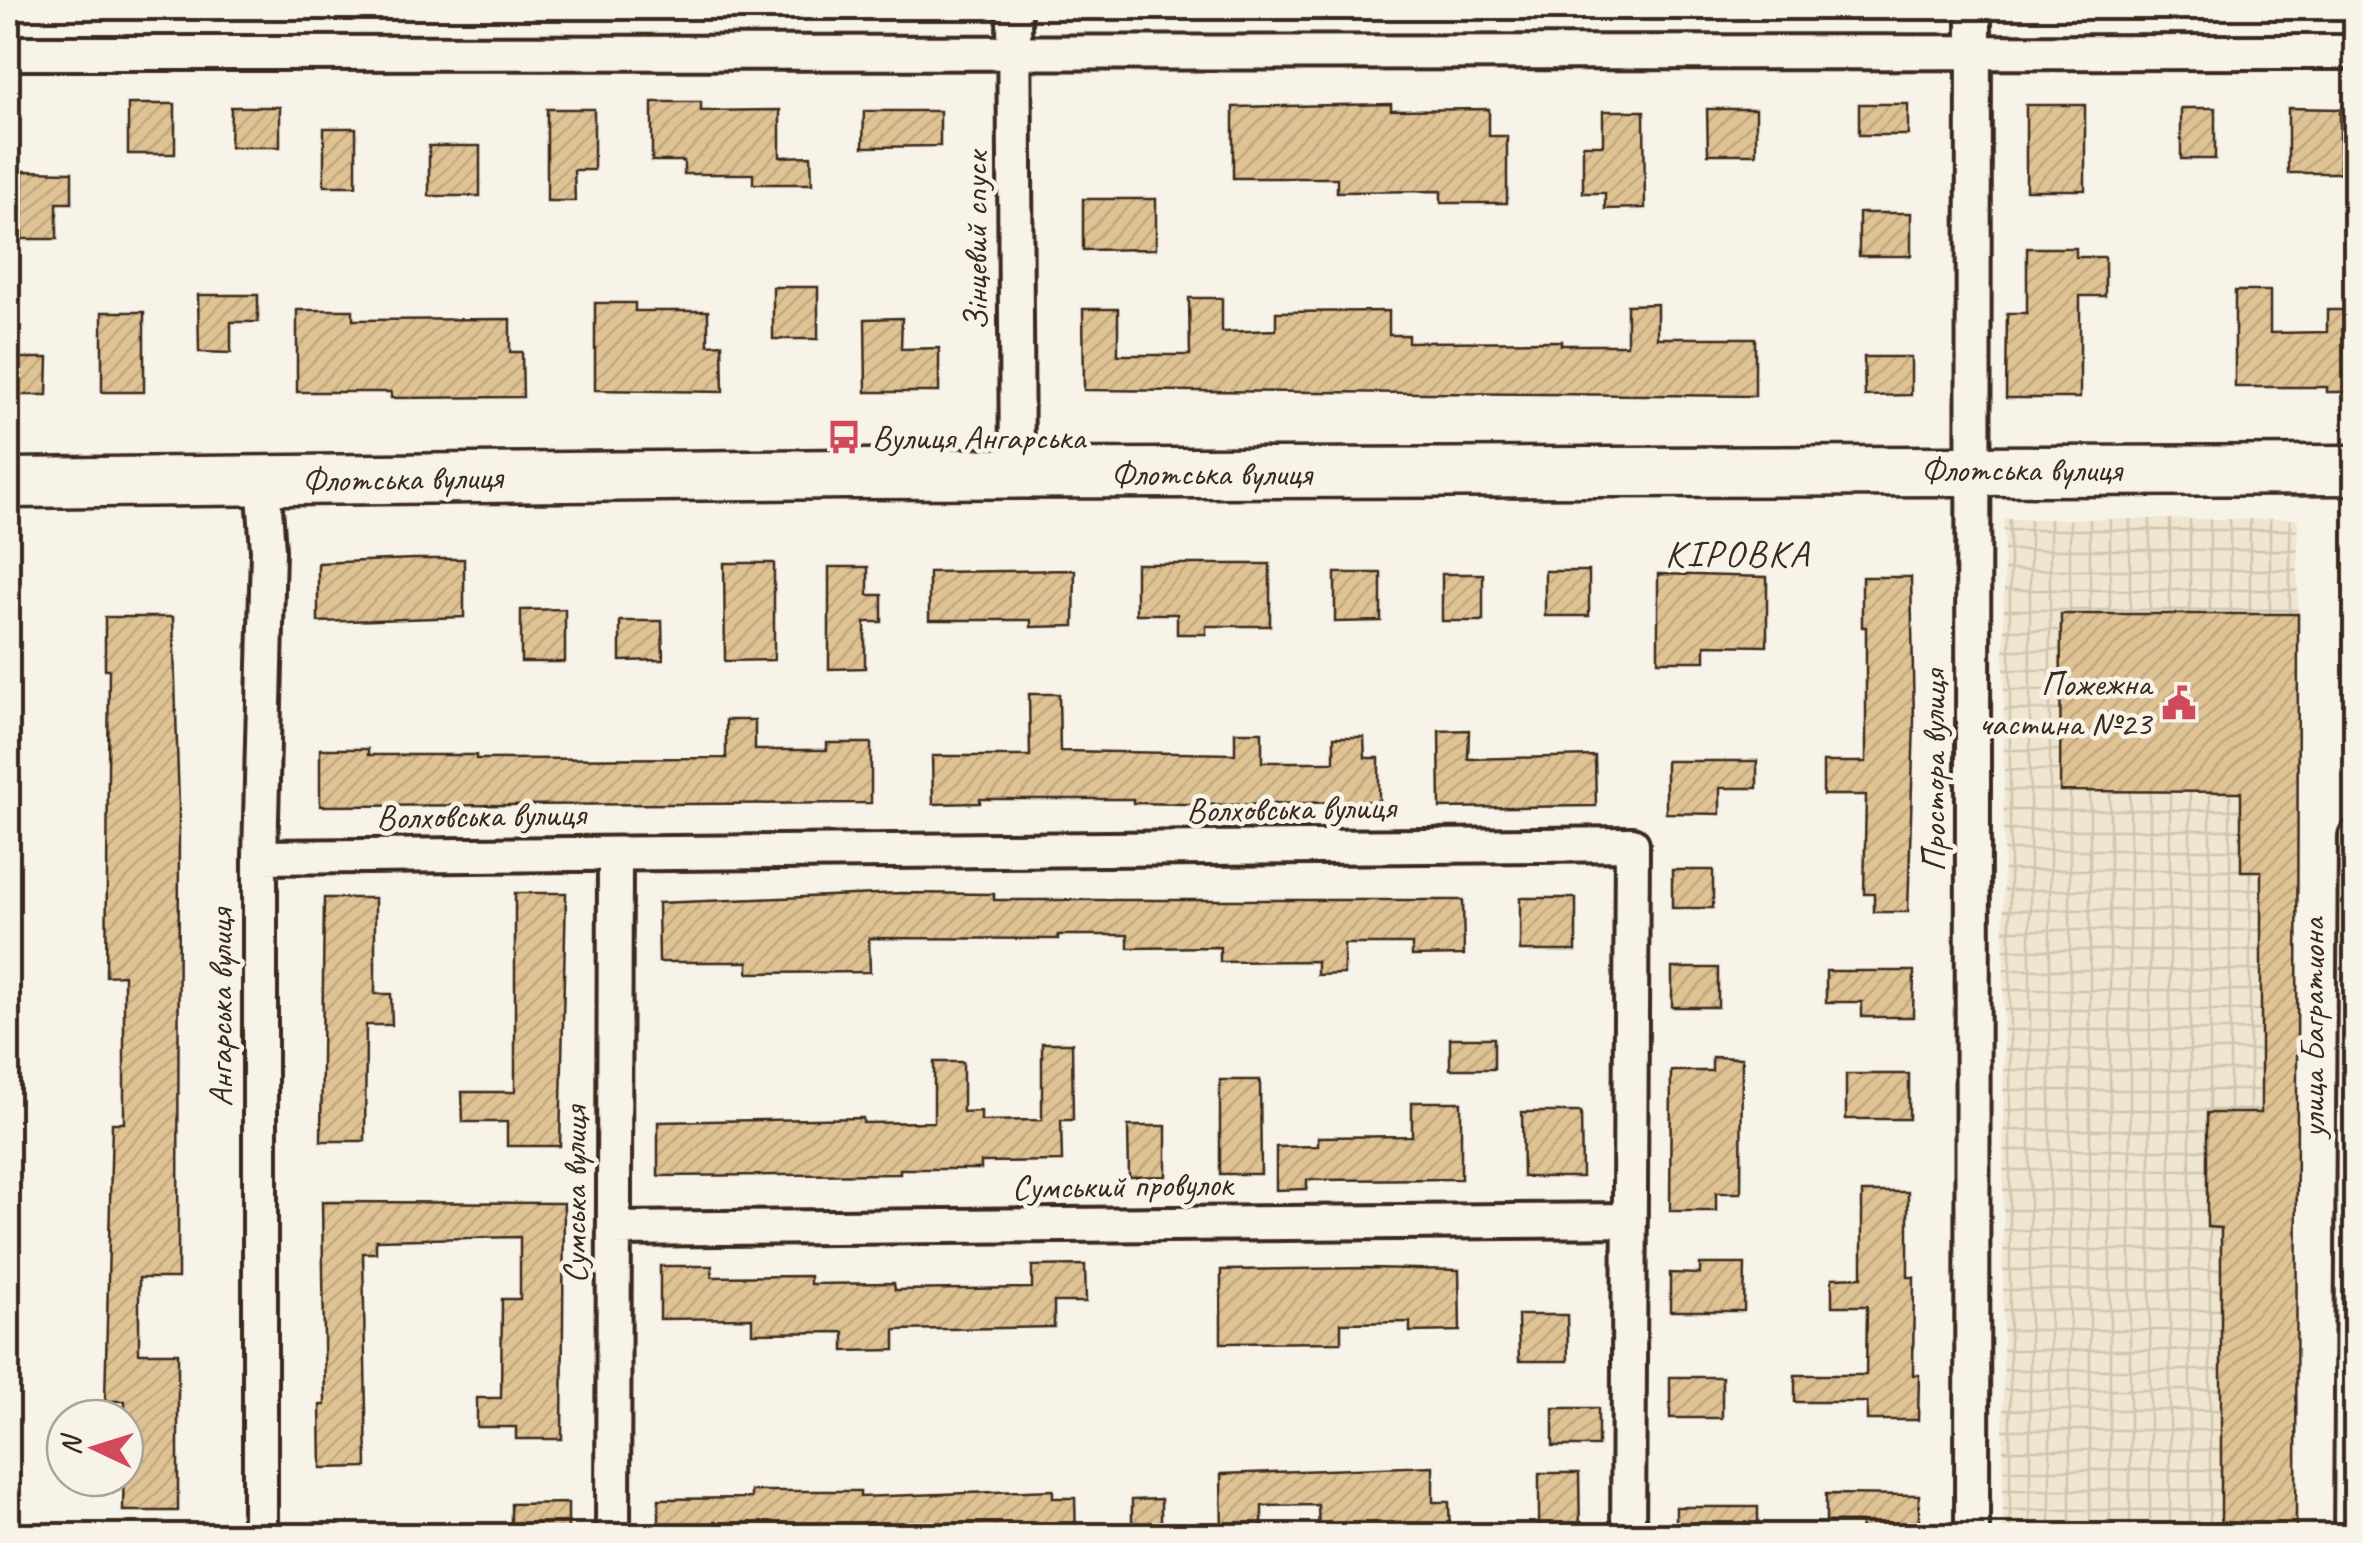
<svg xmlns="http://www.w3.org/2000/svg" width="2363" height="1543" viewBox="0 0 2363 1543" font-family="Caveat,sans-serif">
  <defs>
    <pattern id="industrial-grid" width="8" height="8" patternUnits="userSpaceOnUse" patternTransform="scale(2.5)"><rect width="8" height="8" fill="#f0e5cf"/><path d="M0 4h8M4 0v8" fill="none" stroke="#cfc5b1"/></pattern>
    <pattern id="building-hatch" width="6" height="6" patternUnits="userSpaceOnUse" patternTransform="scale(2.5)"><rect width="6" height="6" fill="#e0c394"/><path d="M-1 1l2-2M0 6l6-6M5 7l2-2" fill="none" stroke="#c1a87f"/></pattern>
  </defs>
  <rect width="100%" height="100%" fill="#f7f3e8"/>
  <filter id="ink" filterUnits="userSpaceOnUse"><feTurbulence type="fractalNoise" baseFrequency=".01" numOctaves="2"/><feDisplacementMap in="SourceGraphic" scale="20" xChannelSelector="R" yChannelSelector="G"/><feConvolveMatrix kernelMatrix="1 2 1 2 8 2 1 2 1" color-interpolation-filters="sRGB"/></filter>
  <g filter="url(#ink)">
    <path fill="url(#industrial-grid)" d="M 2004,519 L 2298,519 L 2296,1531 L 2003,1531 Z"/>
    <path fill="url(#building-hatch)" stroke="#3b2a1e" stroke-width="2.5" d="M 652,102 L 701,102 L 701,111 L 780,110 L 780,157 L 811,156 L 812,184 L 753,184 L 753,174 L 684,174 L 684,161 L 652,161 Z
      M 128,104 L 175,104 L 175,154 L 128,154 Z
      M 1391,104 L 1391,110 L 1489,109 L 1489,136 L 1507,136 L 1507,203 L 1441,203 L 1441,191 L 1337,192 L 1337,178 L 1233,178 L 1233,107 Z
      M 1859,104 L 1908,104 L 1908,135 L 1859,135 Z
      M 2026,105 L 2085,105 L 2085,190 L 2026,190 Z
      M 231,107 L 280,107 L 280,147 L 230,147 Z
      M 2181,108 L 2215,108 L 2215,159 L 2181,159 Z
      M 2288,108 L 2340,109 L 2340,173 L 2288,173 Z
      M 547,109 L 594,109 L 594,170 L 574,170 L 575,201 L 547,201 Z
      M 1707,109 L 1756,109 L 1756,154 L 1708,154 Z
      M 864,111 L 940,111 L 940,146 L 863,147 Z
      M 1603,111 L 1644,111 L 1645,208 L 1605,209 L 1605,193 L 1583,193 L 1583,145 L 1603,145 Z
      M 324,128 L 356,128 L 356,186 L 324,186 Z
      M 429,146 L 480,146 L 480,196 L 429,196 Z
      M 23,171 L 72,172 L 72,203 L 57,203 L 57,239 L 22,239 Z
      M 1083,199 L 1156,199 L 1156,249 L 1083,250 Z
      M 1859,213 L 1911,213 L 1911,256 L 1859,256 Z
      M 2027,248 L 2076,248 L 2076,257 L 2105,257 L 2105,296 L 2080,296 L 2080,398 L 2006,398 L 2007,313 L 2027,313 Z
      M 773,287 L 818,287 L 818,339 L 773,339 Z
      M 2235,291 L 2270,291 L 2270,333 L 2327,332 L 2327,310 L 2356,310 L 2356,392 L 2327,392 L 2327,387 L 2235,387 Z
      M 198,295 L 258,295 L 258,322 L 231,322 L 231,353 L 199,352 Z
      M 1189,298 L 1222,298 L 1222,332 L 1276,330 L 1276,312 L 1389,311 L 1389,335 L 1408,335 L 1408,342 L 1561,341 L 1561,345 L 1627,345 L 1627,305 L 1657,304 L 1657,338 L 1755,338 L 1755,396 L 1084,390 L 1083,309 L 1118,309 L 1118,355 L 1190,355 Z
      M 595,303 L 635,303 L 635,311 L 708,311 L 708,345 L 722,344 L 723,392 L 595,390 Z
      M 297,310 L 353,310 L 353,320 L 510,319 L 510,352 L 522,352 L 523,397 L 391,398 L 391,392 L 297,392 Z
      M 102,312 L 144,312 L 144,392 L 102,392 Z
      M 902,318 L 901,349 L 939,348 L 939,392 L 866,392 L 865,319 Z
      M 1864,357 L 1911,357 L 1911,395 L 1865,396 Z
      M 10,358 L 48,358 L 47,395 L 10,395 Z
      M 413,559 L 464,559 L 464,617 L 318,622 L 318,563 Z
      M 724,563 L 774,563 L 774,660 L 725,661 Z
      M 1136,564 L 1270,564 L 1270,626 L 1206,626 L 1206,634 L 1177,634 L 1177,614 L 1136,614 Z
      M 829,567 L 868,567 L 868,595 L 882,595 L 882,622 L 865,622 L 865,668 L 829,669 Z
      M 1075,570 L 1074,626 L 1031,627 L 1031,620 L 929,620 L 929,572 Z
      M 1545,571 L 1589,571 L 1589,616 L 1545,616 Z
      M 1335,573 L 1381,573 L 1381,621 L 1335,622 Z
      M 1442,574 L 1483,574 L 1483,621 L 1442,621 Z
      M 1658,574 L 1767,577 L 1767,646 L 1705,645 L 1705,661 L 1658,661 Z
      M 1862,577 L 1911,577 L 1914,721 L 1908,912 L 1874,912 L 1874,894 L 1864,894 L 1866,795 L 1823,795 L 1823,762 L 1866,762 L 1866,627 L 1862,627 Z
      M 565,609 L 565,662 L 521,662 L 521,610 Z
      M 2061,614 L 2298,614 L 2296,1531 L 2221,1531 L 2221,1228 L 2207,1227 L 2207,1113 L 2261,1113 L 2261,871 L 2241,871 L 2241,792 L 2060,791 Z
      M 105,617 L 173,617 L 179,806 L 178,1278 L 139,1278 L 139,1353 L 178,1353 L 178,1511 L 123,1511 L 125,1401 L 105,1401 L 112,1123 L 124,1123 L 124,975 L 106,976 L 109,669 L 105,669 Z
      M 620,621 L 662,621 L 663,660 L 620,661 Z
      M 1029,694 L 1059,694 L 1060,751 L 1235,754 L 1235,732 L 1262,732 L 1262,762 L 1334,762 L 1334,737 L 1364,737 L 1365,758 L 1379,758 L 1379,801 L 1235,805 L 1133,803 L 1133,799 L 980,799 L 980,803 L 933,804 L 932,756 L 1030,756 Z
      M 726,720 L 755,720 L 755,750 L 827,750 L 827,743 L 871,743 L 871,803 L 320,806 L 320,749 L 368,749 L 368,755 L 476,755 L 476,759 L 726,758 Z
      M 1469,730 L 1468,759 L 1595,756 L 1596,806 L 1440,808 L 1439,731 Z
      M 1666,761 L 1757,761 L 1757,788 L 1720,788 L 1720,814 L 1666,813 Z
      M 1672,870 L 1713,870 L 1713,908 L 1672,908 Z
      M 515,893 L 566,893 L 560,1146 L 507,1146 L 507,1122 L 463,1122 L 462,1092 L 515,1092 Z
      M 901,893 L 994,894 L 994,900 L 1463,900 L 1464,955 L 1412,956 L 1412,944 L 1344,944 L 1344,974 L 1317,975 L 1317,961 L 1220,962 L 1220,947 L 1128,948 L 1128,935 L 1058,935 L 1058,939 L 869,938 L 870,972 L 748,973 L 748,962 L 659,962 L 658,903 Z
      M 324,898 L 375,898 L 375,994 L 391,994 L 392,1025 L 366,1025 L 365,1141 L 321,1141 Z
      M 1520,898 L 1576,898 L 1576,951 L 1520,951 Z
      M 1672,968 L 1718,968 L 1718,1007 L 1672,1007 Z
      M 1826,971 L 1914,971 L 1913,1017 L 1862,1017 L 1862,1002 L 1826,1002 Z
      M 1450,1038 L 1494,1038 L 1494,1069 L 1450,1069 Z
      M 1042,1043 L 1072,1043 L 1073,1120 L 1061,1120 L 1062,1161 L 981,1162 L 981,1169 L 900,1169 L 900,1174 L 658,1176 L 658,1122 L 863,1118 L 863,1123 L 934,1122 L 934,1062 L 963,1062 L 963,1112 L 981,1111 L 981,1121 L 1042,1120 Z
      M 1712,1057 L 1742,1058 L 1741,1193 L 1716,1193 L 1716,1211 L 1670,1211 L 1671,1071 L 1712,1071 Z
      M 1846,1074 L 1909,1074 L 1909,1119 L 1846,1119 Z
      M 1220,1080 L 1260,1080 L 1261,1174 L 1220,1174 Z
      M 1412,1102 L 1461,1102 L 1461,1179 L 1307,1180 L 1307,1189 L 1276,1190 L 1276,1147 L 1318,1146 L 1318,1137 L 1412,1136 Z
      M 1522,1112 L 1581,1112 L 1582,1177 L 1523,1177 Z
      M 1128,1126 L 1166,1126 L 1166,1176 L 1129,1177 Z
      M 1862,1192 L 1908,1192 L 1908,1277 L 1914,1277 L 1913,1375 L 1919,1375 L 1918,1420 L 1867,1420 L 1867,1402 L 1795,1402 L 1795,1375 L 1866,1375 L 1867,1306 L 1832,1306 L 1832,1278 L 1862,1277 Z
      M 322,1202 L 564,1203 L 562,1439 L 516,1439 L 516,1427 L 477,1427 L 477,1398 L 501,1398 L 502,1299 L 520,1299 L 520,1237 L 376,1240 L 376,1253 L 363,1253 L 367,1467 L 321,1468 L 320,1405 L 325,1405 Z
      M 1700,1264 L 1745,1264 L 1744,1311 L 1670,1311 L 1670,1273 L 1700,1274 Z
      M 1085,1265 L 1086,1302 L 1054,1302 L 1054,1327 L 895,1330 L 895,1350 L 844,1351 L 844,1332 L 752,1333 L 752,1318 L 660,1319 L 660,1266 L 712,1266 L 712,1277 L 810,1276 L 810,1284 L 894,1283 L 895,1290 L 1032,1288 L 1032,1266 Z
      M 1369,1268 L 1459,1270 L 1460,1331 L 1410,1332 L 1410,1322 L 1341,1323 L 1341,1342 L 1221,1343 L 1221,1270 Z
      M 1518,1315 L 1567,1315 L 1568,1361 L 1519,1361 Z
      M 1670,1377 L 1722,1377 L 1722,1418 L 1670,1418 Z
      M 1553,1408 L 1598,1408 L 1598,1446 L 1553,1446 Z
      M 1433,1466 L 1433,1502 L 1449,1502 L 1450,1536 L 1319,1536 L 1318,1505 L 1262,1506 L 1262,1536 L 1222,1536 L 1221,1474 Z
      M 1539,1473 L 1579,1473 L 1580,1536 L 1539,1536 Z
      M 1053,1490 L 1053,1498 L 1075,1498 L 1076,1536 L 659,1536 L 659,1499 L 751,1498 L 751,1491 L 860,1491 L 860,1497 Z
      M 1826,1494 L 1919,1495 L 1919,1536 L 1860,1536 L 1861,1522 L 1826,1522 Z
      M 1161,1499 L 1161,1536 L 1132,1536 L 1132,1500 Z
      M 568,1503 L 568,1536 L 511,1536 L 511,1504 Z
      M 1676,1507 L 1758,1507 L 1758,1536 L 1676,1536 Z"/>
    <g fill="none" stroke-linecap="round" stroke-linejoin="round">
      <g stroke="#3b2a1e" stroke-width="40">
        <path id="street" d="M 1014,8 L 1017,474
          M 8,53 L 2356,52
          M 260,857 L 1632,844 L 1628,1536
          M 614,1229 L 1630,1220
          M 260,1536 L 260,857 L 268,550 L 263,480
          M 613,1536 L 615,854
          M 1972,1536 L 1974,8
          M 2351,1536 L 2356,836"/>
      </g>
      <g stroke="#3b2a1e" stroke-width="55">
        <path id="secondary" d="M 8,483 L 847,474 L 2356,470"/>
      </g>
      <use href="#street" stroke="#f7f3e8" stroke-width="32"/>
      <use href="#secondary" stroke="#f7f3e8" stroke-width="48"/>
    </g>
  </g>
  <defs>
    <g id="bus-bare" transform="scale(2.7)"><path d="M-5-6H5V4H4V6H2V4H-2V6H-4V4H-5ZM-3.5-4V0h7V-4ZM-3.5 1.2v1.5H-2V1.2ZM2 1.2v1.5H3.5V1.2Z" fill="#d1495b" stroke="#f7f3e8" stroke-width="2.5" paint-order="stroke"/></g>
    <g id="civic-bare" transform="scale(2.7)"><path d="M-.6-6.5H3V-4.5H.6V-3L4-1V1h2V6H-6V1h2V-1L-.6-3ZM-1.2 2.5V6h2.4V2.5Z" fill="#d1495b" stroke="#f7f3e8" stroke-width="2.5" paint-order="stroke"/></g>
  </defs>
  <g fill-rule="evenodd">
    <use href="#bus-bare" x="844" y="437"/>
    <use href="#civic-bare" x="2179" y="703"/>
  </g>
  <g text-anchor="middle" stroke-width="9" stroke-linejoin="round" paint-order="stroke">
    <g font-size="35" fill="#3b2a1e" stroke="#f7f3e8">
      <text transform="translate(975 241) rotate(-90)" y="12">Зінцевий спуск</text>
      <text x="2021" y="481">Флотська вулиця</text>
      <text x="1211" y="485">Флотська вулиця</text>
      <text transform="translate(402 478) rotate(-1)" y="12">Флотська вулиця</text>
      <text transform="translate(1933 771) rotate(-90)" y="12">Простора вулиця</text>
      <text transform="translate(1291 808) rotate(-1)" y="12">Волховська вулиця</text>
      <text transform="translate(481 815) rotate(-1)" y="12">Волховська вулиця</text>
      <text transform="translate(220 1008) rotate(-90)" y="12">Ангарська вулиця</text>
      <text transform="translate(2312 1028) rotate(-90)" y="12">улица Багратиона</text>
      <text transform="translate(1122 1185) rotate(-1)" y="12">Сумський провулок</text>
      <text transform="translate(574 1195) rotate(-90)" y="12">Сумська вулиця</text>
    </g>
    <g font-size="35" fill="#3b2a1e" stroke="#f7f3e8" text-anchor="start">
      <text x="872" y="449">Вулиця Ангарська</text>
      <text x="2151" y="695" text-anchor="end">Пожежна<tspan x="2151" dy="40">частина №23</tspan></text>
    </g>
    <g font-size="38" letter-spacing="2.5" fill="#3b2a1e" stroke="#f7f3e8">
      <text x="1738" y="566">КІРОВКА</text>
    </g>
  </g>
  <rect width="2363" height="1543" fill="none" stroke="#f7f3e8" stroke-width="40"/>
  <rect x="20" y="20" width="2323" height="1503" fill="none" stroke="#3b2a1e" stroke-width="4" filter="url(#ink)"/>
  <g transform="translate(95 1448) rotate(274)"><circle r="48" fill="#f7f3e8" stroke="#aca397" stroke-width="2.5"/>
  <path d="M0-8L18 38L0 25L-18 38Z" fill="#d1495b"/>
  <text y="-15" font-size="28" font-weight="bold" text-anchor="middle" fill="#3b2a1e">N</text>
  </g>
</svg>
